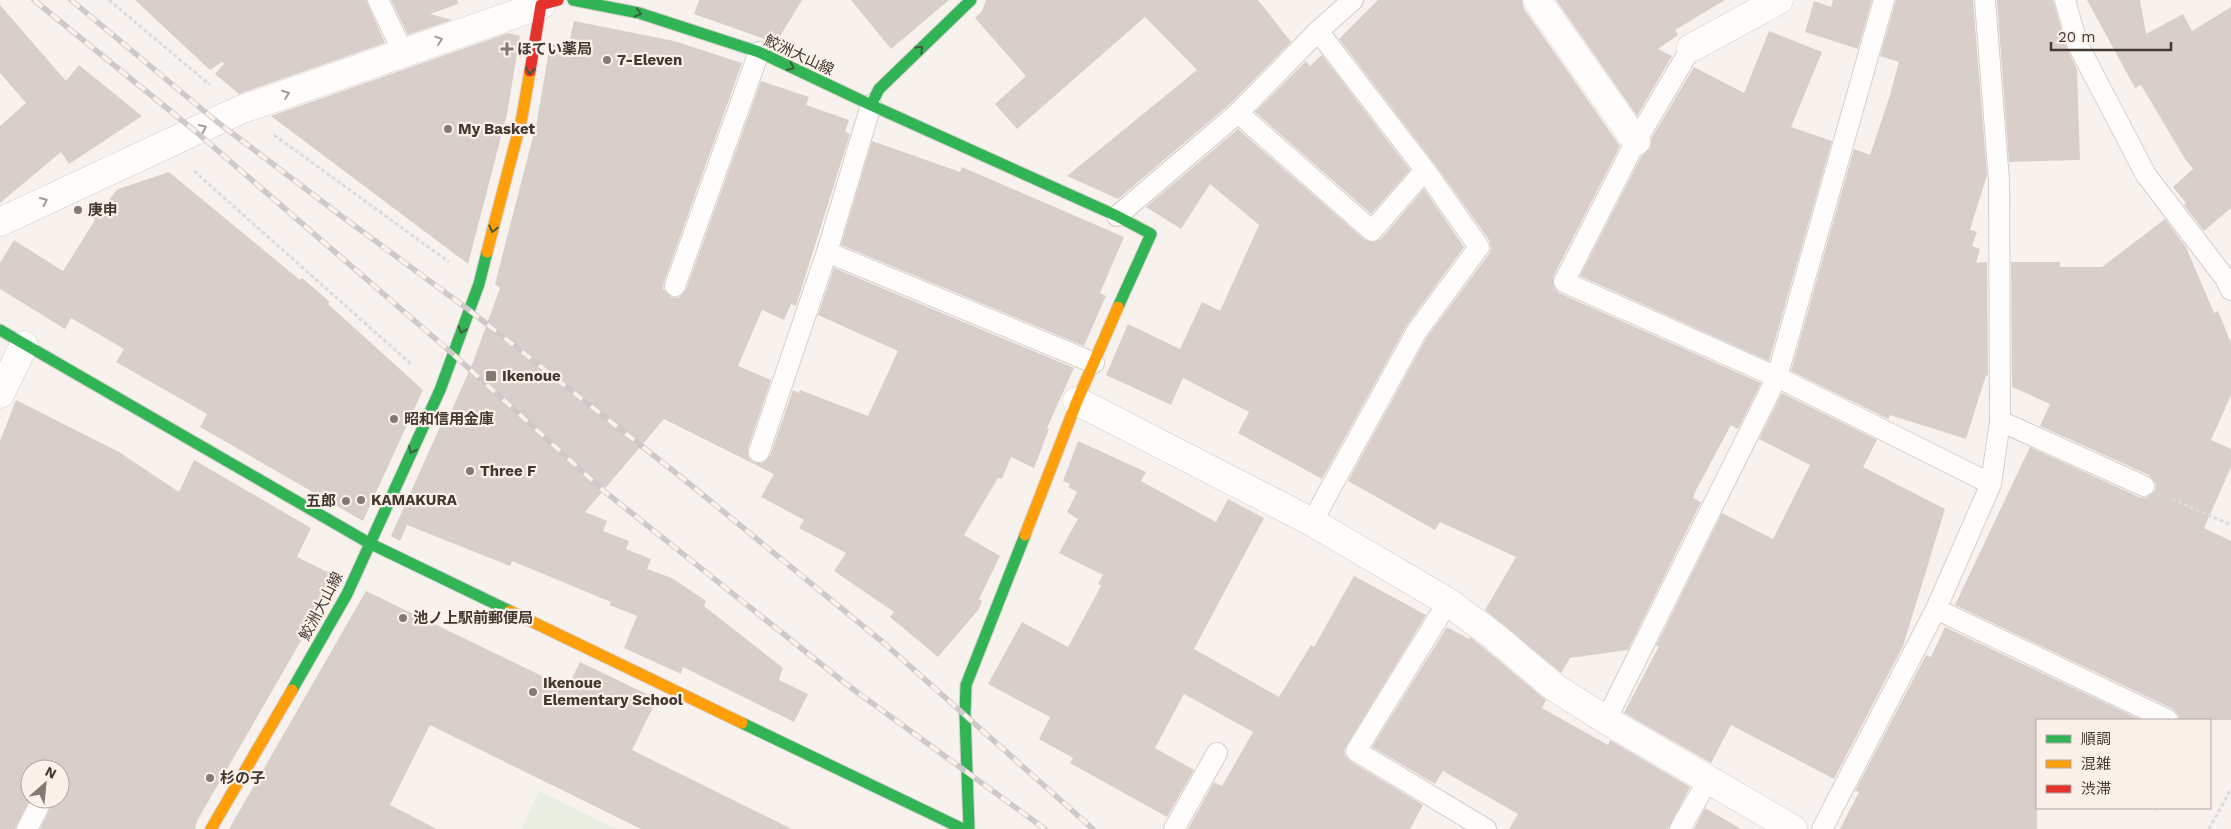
<svg xmlns="http://www.w3.org/2000/svg" width="2231" height="829" viewBox="0 0 2231 829" font-family="'Work Sans','Noto Sans JP',sans-serif">
  <rect width="100%" height="100%" fill="#f8f2ee"/>
  <path fill="#e9eee2" d="M 539,791 L 616,829 L 521,829 Z"/>
  <path fill="#d8cfca" d="M 135,0 L 366,0 L 385,43 L 239,94 L 215,74 L 224,64 L 222,62 L 210,70 Z
    M 391,0 L 457,0 L 458,4 L 430,14 L 452,20 L 408,35 Z
    M 699,0 L 802,0 L 776,43 L 694,14 Z
    M 851,0 L 949,0 L 891,49 Z
    M 986,0 L 1258,0 L 1291,42 L 1230,104 L 1118,199 L 1067,176 L 1197,70 L 1145,17 L 1017,129 L 995,104 L 1026,76 L 975,18 L 982,11 Z
    M 1378,0 L 1522,0 L 1524,9 L 1620,146 L 1553,277 L 1554,288 L 1559,293 L 1761,383 L 1738,429 L 1731,425 L 1695,492 L 1693,498 L 1701,502 L 1628,650 L 1570,658 L 1561,673 L 1485,610 L 1516,557 L 1440,522 L 1435,530 L 1348,481 L 1427,337 L 1489,254 L 1491,248 L 1489,240 L 1434,163 L 1339,39 Z
    M 1556,0 L 1725,0 L 1675,30 L 1678,35 L 1658,49 L 1672,56 L 1637,116 Z
    M 1833,0 L 1872,0 L 1858,49 L 1805,32 L 1814,1 L 1831,7 Z
    M 1896,0 L 1973,0 L 1987,175 L 1970,230 L 1977,232 L 1972,246 L 1980,249 L 1976,263 L 1987,262 L 1988,376 L 1986,375 L 1966,439 L 1890,415 L 1888,419 L 1791,371 L 1854,149 L 1870,155 L 1890,95 L 1899,62 L 1880,56 Z
    M 1997,0 L 2053,0 L 2066,46 L 2077,69 L 2080,160 L 2009,162 Z
    M 2087,0 L 2140,0 L 2146,34 L 2183,14 L 2192,31 L 2231,7 L 2231,208 L 2204,231 L 2184,205 L 2186,203 L 2173,187 L 2193,169 L 2185,159 L 2141,85 L 2135,88 Z
    M 0,5 L 66,81 L 79,65 L 142,116 L 69,164 L 61,152 L 0,203 L 0,126 L 26,103 L 0,73 Z
    M 574,21 L 674,41 L 742,63 L 664,282 L 663,289 L 671,297 L 678,298 L 686,290 L 761,81 L 809,97 L 806,105 L 849,120 L 845,132 L 850,134 L 796,306 L 791,304 L 784,320 L 762,310 L 738,366 L 771,380 L 748,448 L 748,455 L 750,460 L 756,463 L 762,463 L 770,456 L 793,390 L 799,393 L 800,390 L 868,416 L 898,351 L 818,315 L 834,268 L 1074,368 L 1047,428 L 1049,429 L 1034,468 L 1011,457 L 1002,479 L 998,478 L 964,535 L 1000,556 L 979,599 L 982,601 L 979,609 L 938,657 L 890,617 L 894,612 L 834,571 L 846,553 L 799,528 L 804,520 L 761,497 L 774,474 L 664,419 L 585,512 L 607,521 L 603,531 L 629,541 L 626,549 L 651,559 L 647,569 L 672,578 L 706,601 L 704,606 L 783,668 L 779,680 L 808,694 L 794,722 L 683,667 L 681,674 L 624,648 L 637,616 L 609,605 L 611,602 L 512,561 L 510,566 L 407,525 L 400,541 L 391,536 L 447,411 L 450,414 L 473,362 L 500,288 L 495,284 L 537,121 L 550,44 L 568,48 Z
    M 1769,31 L 1822,52 L 1791,127 L 1832,141 L 1769,361 L 1580,276 L 1642,155 L 1650,148 L 1651,139 L 1694,67 L 1744,93 Z
    M 508,33 L 520,36 L 507,114 L 468,264 L 271,116 Z
    M 1322,55 L 1410,170 L 1371,214 L 1255,112 L 1306,61 L 1310,66 Z
    M 1238,129 L 1365,240 L 1375,242 L 1381,239 L 1424,189 L 1464,247 L 1407,325 L 1322,479 L 1238,433 L 1249,412 L 1183,378 L 1171,405 L 1106,375 L 1128,324 L 1180,349 L 1202,302 L 1220,311 L 1259,225 L 1210,184 L 1181,229 L 1146,207 Z
    M 872,141 L 960,172 L 962,167 L 1124,237 L 1100,293 L 1106,296 L 1084,346 L 841,245 Z
    M 169,172 L 300,280 L 302,278 L 330,302 L 328,304 L 423,390 L 363,521 L 200,427 L 207,414 L 116,362 L 124,349 L 71,318 L 65,329 L 0,289 L 0,263 L 14,240 L 63,271 L 95,220 L 93,218 L 118,189 Z
    M 2165,219 L 2186,247 L 2214,313 L 2218,311 L 2231,343 L 2231,395 L 2211,440 L 2231,449 L 2231,467 L 2204,528 L 2231,541 L 2231,720 L 2180,720 L 2178,714 L 2173,709 L 1955,605 L 2030,447 L 2139,497 L 2146,498 L 2155,491 L 2156,484 L 2149,475 L 2040,426 L 2050,404 L 2012,387 L 2011,262 L 2060,262 L 2060,267 L 2102,267 Z
    M 1782,393 L 1877,440 L 1863,467 L 1945,509 L 1903,646 L 1834,779 L 1731,725 L 1711,763 L 1624,713 L 1659,646 L 1656,646 L 1722,513 L 1773,539 L 1810,465 L 1759,439 Z
    M 16,400 L 119,452 L 179,492 L 194,460 L 311,528 L 297,557 L 338,577 L 197,821 L 195,829 L 40,829 L 50,808 L 45,799 L 60,799 L 60,769 L 30,769 L 31,799 L 15,829 L 0,829 L 0,441 Z
    M 1078,441 L 1146,472 L 1141,481 L 1216,522 L 1228,499 L 1264,518 L 1194,649 L 1279,697 L 1311,645 L 1314,647 L 1354,576 L 1426,615 L 1344,750 L 1345,756 L 1350,761 L 1423,805 L 1410,829 L 1188,829 L 1214,782 L 1222,786 L 1253,732 L 1184,694 L 1155,748 L 1194,770 L 1167,817 L 1070,763 L 1073,758 L 1039,739 L 1050,717 L 988,684 L 1022,622 L 1068,647 L 1101,586 L 1098,584 L 1103,575 L 1059,553 L 1078,519 L 1067,512 L 1077,492 L 1068,487 L 1070,484 L 1063,481 Z
    M 366,591 L 567,688 L 580,662 L 657,699 L 632,750 L 792,829 L 641,829 L 430,725 L 390,805 L 437,829 L 229,829 Z
    M 1447,627 L 1469,639 L 1470,637 L 1484,648 L 1546,700 L 1542,708 L 1608,745 L 1610,740 L 1690,787 L 1668,829 L 1509,829 L 1518,814 L 1443,771 L 1435,784 L 1372,747 Z
    M 1945,627 L 2141,720 L 2037,720 L 2037,829 L 1840,829 L 1859,792 L 1855,791 L 1926,655 L 1931,657 Z
    M 1705,808 L 1741,829 L 1694,829 Z"/>
  <g fill="none" stroke-linecap="round" stroke-linejoin="round">
    <g stroke="#d6cec8" stroke-width="22">
      <path id="lane" d="M 378,0 L 403,52
        M 2065,0 L 2077,43 L 2146,175 L 2225,278 L 2231,290
        M 1691,48 L 1636,141 L 1564,282 L 1777,377 L 1884,0
        M 1238,113 L 1372,231 L 1425,170
        M 1117,216 L 1238,113 L 1318,31 L 1353,0
        M 827,252 L 1094,363
        M 675,286 L 759,52
        M 2000,421 L 2144,486
        M 759,452 L 827,252 L 871,105
        M 1312,522 L 1417,331 L 1479,247 L 1425,170 L 1318,31
        M 1448,602 L 1356,751 L 1486,829
        M 1936,609 L 2168,720
        M 1606,720 L 1777,377 L 1991,484 L 2000,421 L 1999,181 L 1985,0
        M 27,829 L 38,808
        M 1174,829 L 1217,753
        M 1680,829 L 1708,780
        M 1822,829 L 1936,609 L 1991,484"/>
    </g>
    <g stroke="#d6cec8" stroke-width="29">
      <path id="street" d="M 1537,0 L 1636,141
        M 1691,48 L 1779,0
        M 0,222 L 240,110 L 541,5 L 542,0
        M 0,394 L 24,345
        M 1077,401 L 1312,522 L 1448,602 L 1494,636 L 1554,687 L 1606,720 L 1793,829"/>
    </g>
    <g stroke="#d6cec8" stroke-width="13">
      <path id="fast" d="M 573,0 L 639,13 L 759,52 L 871,105 L 879,89 L 971,0
        M 871,105 L 1117,216 L 1151,234 L 1118,307
        M 0,330 L 369,543 L 510,611
        M 292,690 L 347,594 L 440,390 L 479,284 L 487,252
        M 742,723 L 963,829
        M 969,829 L 965,714 L 966,685 L 1025,535"/>
    </g>
    <g stroke="#d6cec8" stroke-width="13">
      <path id="slow" d="M 487,252 L 522,117 L 530,71
        M 1025,535 L 1077,401 L 1118,307
        M 510,611 L 742,723
        M 211,829 L 292,690"/>
    </g>
    <g stroke="#d6cec8" stroke-width="13">
      <path id="jam" d="M 530,71 L 541,5 L 558,0"/>
    </g>
    <path stroke="#dedbda" stroke-width="3" stroke-dasharray="4 2.5" stroke-linecap="butt" d="M 109,0 L 210,85
      M 274,135 L 449,262
      M 194,171 L 412,365
      M 2172,499 L 2231,525
      M 2155,810 L 2156,808
      M 2209,829 L 2231,789"/>
    <use href="#lane" stroke="#fefdfc" stroke-width="20"/>
    <use href="#street" stroke="#fefdfc" stroke-width="28"/>
    <use href="#fast" stroke="#30b455" stroke-width="11"/>
    <use href="#slow" stroke="#ff9f0a" stroke-width="11"/>
    <use href="#jam" stroke="#e5322d" stroke-width="11"/>
    <g stroke="#cdcac9" stroke-width="5.5">
      <path id="rail" d="M 34,0 L 195,131 L 453,354 L 604,491 L 850,687 L 1045,829
        M 71,0 L 216,121 L 340,215 L 469,310 L 686,481 L 885,644 L 1093,829"/>
    </g>
    <use href="#rail" stroke="#fcf1ea" stroke-width="4" stroke-dasharray="11" stroke-linecap="butt"/>
  </g>
  <defs><path id="oneway-chevron" d="M-2-3.5L2.5 0L-2 3.5" fill="none" stroke-width="1.6" stroke-linecap="round" stroke-linejoin="round" transform="scale(1.25)"/></defs>
  <g stroke="#3e5e3c">
    <use href="#oneway-chevron" transform="translate(638 13) rotate(14)"/>
    <use href="#oneway-chevron" transform="translate(920 49) rotate(-44)"/>
    <use href="#oneway-chevron" transform="translate(791 67) rotate(25)"/>
    <use href="#oneway-chevron" transform="translate(530 71) rotate(100)"/>
    <use href="#oneway-chevron" transform="translate(493 229) rotate(104)"/>
    <use href="#oneway-chevron" transform="translate(462 330) rotate(110)"/>
    <use href="#oneway-chevron" transform="translate(412 450) rotate(115)"/>
  </g>
  <g stroke="#a19b97">
    <use href="#oneway-chevron" transform="translate(439 40) rotate(-19)"/>
    <use href="#oneway-chevron" transform="translate(286 94) rotate(-20)"/>
    <use href="#oneway-chevron" transform="translate(203 128) rotate(-25)"/>
    <use href="#oneway-chevron" transform="translate(44 201) rotate(-25)"/>
  </g>
  <g fill="#837a74" stroke="#fcf1ea" stroke-width="2">
    <path d="M504.5 41.5h5v5h5v5h-5v5h-5v-5h-5v-5h5z"/>
    <circle cx="607" cy="60" r="5"/>
    <circle cx="448" cy="129" r="5"/>
    <circle cx="78" cy="210" r="5"/>
    <rect x="485" y="370" width="12" height="12" rx="2.5"/>
    <circle cx="394" cy="419" r="5"/>
    <circle cx="470" cy="471" r="5"/>
    <circle cx="361" cy="500" r="5"/>
    <circle cx="346" cy="501" r="5"/>
    <circle cx="403" cy="618" r="5"/>
    <circle cx="533" cy="692" r="5"/>
    <circle cx="210" cy="778" r="5"/>
  </g>
  <g text-anchor="middle" stroke-width="4.5" stroke-linejoin="round" paint-order="stroke">
    <g font-size="15" font-weight="bold" fill="#443932" stroke="#fcf1ea" text-anchor="start">
      <text x="517" y="54">ほてい薬局</text>
      <text x="617" y="65">7-Eleven</text>
      <text x="458" y="134">My Basket</text>
      <text x="88" y="215">庚申</text>
      <text x="502" y="381">Ikenoue</text>
      <text x="404" y="424">昭和信用金庫</text>
      <text x="480" y="476">Three F</text>
      <text x="371" y="505">KAMAKURA</text>
      <text x="336" y="506" text-anchor="end">五郎</text>
      <text x="413" y="623">池ノ上駅前郵便局</text>
      <text x="543" y="688">Ikenoue<tspan x="543" dy="17">Elementary School</tspan></text>
      <text x="220" y="783">杉の子</text>
    </g>
    <g font-size="15" fill="#443932" stroke="#fcf1ea">
      <text transform="translate(799 55) rotate(25)" y="5">鮫洲大山線</text>
      <text transform="translate(321 606) rotate(-62)" y="5">鮫洲大山線</text>
    </g>
  </g>
  <rect x="2036" y="719" width="175" height="90" fill="#fcf1ea" stroke="#b2a7a0"/>
  <rect x="2046" y="735" width="25" height="8" fill="#30b455" stroke="#b2a7a0"/>
  <text x="2081" y="744" font-size="15" fill="#443932">順調</text>
  <rect x="2046" y="760" width="25" height="8" fill="#ff9f0a" stroke="#b2a7a0"/>
  <text x="2081" y="769" font-size="15" fill="#443932">混雑</text>
  <rect x="2046" y="785" width="25" height="8" fill="#e5322d" stroke="#b2a7a0"/>
  <text x="2081" y="794" font-size="15" fill="#443932">渋滞</text>
  <g transform="translate(45 784) rotate(27)"><circle r="24" fill="#fcf1ea" stroke="#b2a7a0"/>
  <path d="M0-4L9 19L0 12L-9 19Z" fill="#837a74"/>
  <text y="-8" font-size="14" font-weight="bold" text-anchor="middle" fill="#443932">N</text>
  </g>
  <path d="M2051 42v8h120v-8" fill="none" stroke="#443932" stroke-width="2.5"/>
  <text x="2058" y="42" font-size="15" fill="#443932" stroke="#fcf1ea" stroke-width="4" paint-order="stroke">20 m</text>
</svg>
